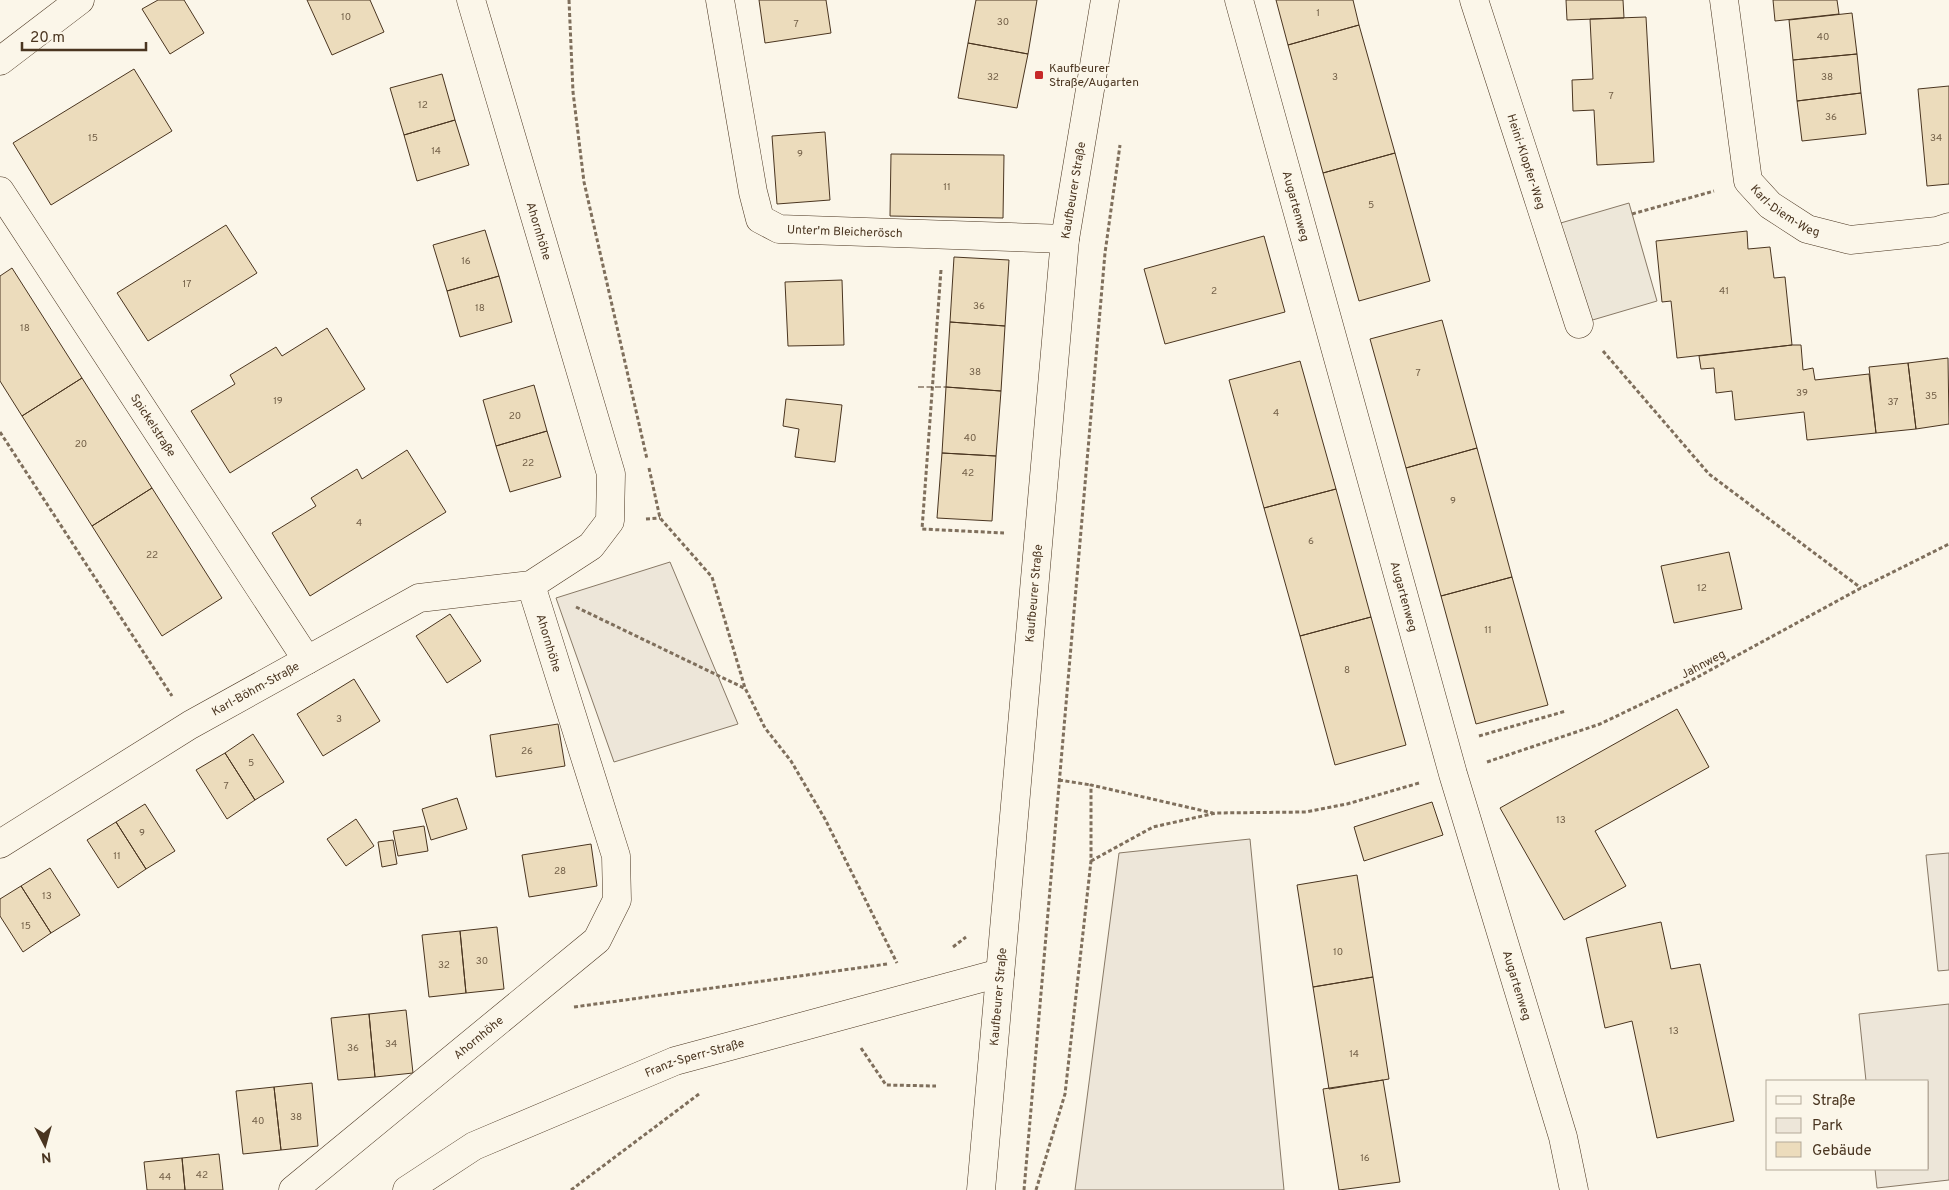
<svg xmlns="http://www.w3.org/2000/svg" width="1949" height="1190" viewBox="0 0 1949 1190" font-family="Overpass,sans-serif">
  <rect width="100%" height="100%" fill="#fbf6e9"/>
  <path fill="#ede6d9" stroke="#887966" d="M 670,562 L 738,724 L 614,762 L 556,598 Z
    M 1250,839 L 1284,1190 L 1075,1190 L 1119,853 Z
    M 1949,853 L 1949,970 L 1938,971 L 1926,855 Z
    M 1949,1004 L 1949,1180 L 1877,1188 L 1875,1169 L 1928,1169 L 1928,1081 L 1866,1081 L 1859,1014 Z"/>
  <path fill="#ede7d9" stroke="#887966" d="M 1629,203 L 1657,301 L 1579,324 L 1547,227 Z"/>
  <path fill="#ecdcbc" stroke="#4a3520" d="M 158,0 L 184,0 L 204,33 L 170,54 L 142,9 Z
    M 307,0 L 370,0 L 384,32 L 332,55 Z
    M 759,0 L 826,0 L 831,33 L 765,43 Z
    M 976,0 L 1037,0 L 1028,54 L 968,43 Z
    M 1276,0 L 1353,0 L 1359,25 L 1288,45 Z
    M 1566,0 L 1623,0 L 1624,18 L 1567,20 Z
    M 1773,0 L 1837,0 L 1839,14 L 1775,21 Z
    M 1852,13 L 1857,54 L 1793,60 L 1789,20 Z
    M 1646,17 L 1654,162 L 1597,165 L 1594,110 L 1573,111 L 1572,80 L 1593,79 L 1590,19 Z
    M 1359,25 L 1395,153 L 1323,173 L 1288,45 Z
    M 968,43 L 1028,54 L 1017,108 L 958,98 Z
    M 1857,54 L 1861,93 L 1797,101 L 1793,60 Z
    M 134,69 L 172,131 L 51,205 L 13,143 Z
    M 442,74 L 455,120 L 404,135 L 390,88 Z
    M 1949,86 L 1949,184 L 1927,186 L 1918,89 Z
    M 1861,93 L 1866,134 L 1802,141 L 1797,101 Z
    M 455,120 L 469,165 L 417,181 L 404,135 Z
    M 825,132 L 830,200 L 777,204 L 772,136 Z
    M 1395,153 L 1430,281 L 1359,301 L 1323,173 Z
    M 891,154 L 1004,155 L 1003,218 L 890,216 Z
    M 226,225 L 257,273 L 148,341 L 117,293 Z
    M 485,230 L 499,276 L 447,291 L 433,245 Z
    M 1747,231 L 1748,249 L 1770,247 L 1774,278 L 1785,277 L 1792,345 L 1677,358 L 1671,301 L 1662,302 L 1656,241 Z
    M 1264,236 L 1285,312 L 1165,344 L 1144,269 Z
    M 954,257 L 1009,260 L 1005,326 L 950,322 Z
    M 12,268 L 82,378 L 22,416 L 0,381 L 0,276 Z
    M 499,276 L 512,322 L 460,337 L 447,291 Z
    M 842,280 L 844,345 L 788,346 L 785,282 Z
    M 1442,320 L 1477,448 L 1406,468 L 1370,339 Z
    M 950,322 L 1005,326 L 1001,391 L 946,387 Z
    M 327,328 L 365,389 L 230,473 L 191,411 L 235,384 L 230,375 L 276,347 L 282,356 Z
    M 1792,345 L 1801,345 L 1803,370 L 1813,368 L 1815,380 L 1869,374 L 1876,433 L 1807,440 L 1804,412 L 1735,420 L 1732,391 L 1716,393 L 1714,368 L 1701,369 L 1699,356 Z
    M 1948,358 L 1949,424 L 1916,429 L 1908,363 Z
    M 1300,361 L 1336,489 L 1264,508 L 1229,380 Z
    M 1908,363 L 1916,429 L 1876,433 L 1869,367 Z
    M 82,378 L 152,488 L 92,526 L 22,416 Z
    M 534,385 L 547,431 L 496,446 L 483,400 Z
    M 946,387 L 1001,391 L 996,456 L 942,453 Z
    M 786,399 L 842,405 L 835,462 L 795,457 L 799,429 L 783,426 Z
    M 547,431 L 561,477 L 510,492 L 496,446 Z
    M 1477,448 L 1512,577 L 1441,596 L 1406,468 Z
    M 407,450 L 446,512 L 310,596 L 272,533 L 316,506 L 311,498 L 357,469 L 362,479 Z
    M 942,453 L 996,456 L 992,521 L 937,518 Z
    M 152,488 L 222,598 L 162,636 L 92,526 Z
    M 1336,489 L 1371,617 L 1300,636 L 1264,508 Z
    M 1729,552 L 1742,609 L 1674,623 L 1661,566 Z
    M 1512,577 L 1548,705 L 1476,724 L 1441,596 Z
    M 450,614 L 481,661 L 447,683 L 416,636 Z
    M 1371,617 L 1406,745 L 1335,765 L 1300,636 Z
    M 354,679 L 380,721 L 323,756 L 297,714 Z
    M 1677,709 L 1709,767 L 1595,831 L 1626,886 L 1564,920 L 1500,808 Z
    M 558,724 L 565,766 L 496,777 L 490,735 Z
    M 253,734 L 284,782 L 255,800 L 225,753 Z
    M 225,753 L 255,800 L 227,819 L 196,770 Z
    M 457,798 L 467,829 L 431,840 L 422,809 Z
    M 1432,802 L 1443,835 L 1364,861 L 1354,827 Z
    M 145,804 L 175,851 L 146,869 L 116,822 Z
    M 356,819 L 374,846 L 346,866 L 327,839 Z
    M 116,822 L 146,869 L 118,888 L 87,840 Z
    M 424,826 L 428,851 L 398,856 L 393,831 Z
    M 393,840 L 397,864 L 382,867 L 378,842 Z
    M 591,844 L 597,886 L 529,897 L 522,855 Z
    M 50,868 L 80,915 L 51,933 L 21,886 Z
    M 1357,875 L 1373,977 L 1313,987 L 1297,885 Z
    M 21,886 L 51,933 L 23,952 L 0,916 L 0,899 Z
    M 1661,922 L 1671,969 L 1700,964 L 1734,1121 L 1657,1138 L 1632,1021 L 1605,1028 L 1586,938 Z
    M 497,927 L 504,989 L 466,993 L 460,931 Z
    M 460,931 L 466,993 L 429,997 L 422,935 Z
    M 1373,977 L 1389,1079 L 1329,1089 L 1313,987 Z
    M 406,1010 L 413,1073 L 375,1077 L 369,1014 Z
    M 369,1014 L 375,1077 L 338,1080 L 331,1018 Z
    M 1383,1080 L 1400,1182 L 1339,1190 L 1323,1089 Z
    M 312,1083 L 318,1146 L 281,1150 L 274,1087 Z
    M 274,1087 L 281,1150 L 243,1154 L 236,1091 Z
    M 219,1154 L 223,1190 L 185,1190 L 182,1158 Z
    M 182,1158 L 185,1190 L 147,1190 L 144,1162 Z"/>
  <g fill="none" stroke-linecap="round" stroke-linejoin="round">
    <g stroke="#4a3520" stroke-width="29">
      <g id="minor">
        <path id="s1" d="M 720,0 L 753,192 L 760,219 L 779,229 L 1065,239"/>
        <path id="s2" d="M 1239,0 L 1453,774 L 1563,1137 L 1574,1190"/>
        <path id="s3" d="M 1474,0 L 1579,324"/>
        <path id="s4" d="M 1724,0 L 1748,181 L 1770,205 L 1807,229 L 1850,240 L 1937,231 L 1949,227"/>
        <path d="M 0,61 L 80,0"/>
        <path id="s5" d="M 0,191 L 307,660"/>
        <path id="s6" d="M 0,844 L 190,725 L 419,598 L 531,585 L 591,546 L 610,521 L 611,474 L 471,0"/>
        <path id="s7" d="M 293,1190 L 597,940 L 617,900 L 616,856 L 531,585"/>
        <path id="s8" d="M 407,1190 L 474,1146 L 675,1061 L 1000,973"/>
      </g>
    </g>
    <g stroke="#4a3520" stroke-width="29">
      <g id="tertiary">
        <path id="s9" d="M 981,1190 L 1065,239 L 1105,0"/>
      </g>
    </g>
    <path stroke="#7f6f5c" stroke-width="3" stroke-dasharray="4 2.5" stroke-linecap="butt" d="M 569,0 L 573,92 L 584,182 L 647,459
      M 1632,214 L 1714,191
      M 941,270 L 922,529 L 1004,533
      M 1603,351 L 1709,474 L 1861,588
      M 0,432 L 172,696
      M 649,468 L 660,518 L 712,577 L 745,688 L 765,728 L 791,761 L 825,819 L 897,963
      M 646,519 L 660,518
      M 576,607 L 744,688
      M 1479,736 L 1566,711
      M 1487,762 L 1600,724 L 1692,680 L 1861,588 L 1949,544
      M 1059,780 L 1091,785
      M 1091,861 L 1153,827 L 1216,813 L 1306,812 L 1347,804 L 1419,783
      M 953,947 L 966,937
      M 574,1007 L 887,964
      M 861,1048 L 886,1085 L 936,1086
      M 571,1190 L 699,1094
      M 1024,1190 L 1105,253 L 1120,145
      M 1036,1190 L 1065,1094 L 1091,861 L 1091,785 L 1213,813"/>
    <use href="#minor" stroke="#fbf6e9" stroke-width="28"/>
    <use href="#tertiary" stroke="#fbf6e9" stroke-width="28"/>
    <path stroke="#4a3520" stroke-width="1" stroke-dasharray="6 2.5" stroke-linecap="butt" d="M 918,387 L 946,387"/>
  </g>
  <rect fill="#c62828" stroke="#fbf6e9" stroke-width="2" x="1034" y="70" width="10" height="10" rx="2.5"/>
  <g text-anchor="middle" stroke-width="4" stroke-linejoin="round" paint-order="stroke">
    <g font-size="10" fill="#725f47">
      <text x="1318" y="16">1</text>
      <text x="346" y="20">10</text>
      <text x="1003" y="25">30</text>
      <text x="796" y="27">7</text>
      <text x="1823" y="40">40</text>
      <text x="993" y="80">32</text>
      <text x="1335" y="80">3</text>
      <text x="1827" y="80">38</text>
      <text x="1611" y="99">7</text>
      <text x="423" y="108">12</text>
      <text x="1831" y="120">36</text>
      <text x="93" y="141">15</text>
      <text x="1936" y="141">34</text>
      <text x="436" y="154">14</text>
      <text x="800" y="157">9</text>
      <text x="947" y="190">11</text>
      <text x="1371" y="208">5</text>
      <text x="466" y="264">16</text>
      <text x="187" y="287">17</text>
      <text x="1214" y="294">2</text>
      <text x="1724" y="294">41</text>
      <text x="979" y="309">36</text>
      <text x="480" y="311">18</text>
      <text x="25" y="331">18</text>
      <text x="975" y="375">38</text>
      <text x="1418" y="376">7</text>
      <text x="1802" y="396">39</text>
      <text x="1931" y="399">35</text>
      <text x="278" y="404">19</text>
      <text x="1893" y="405">37</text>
      <text x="1276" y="416">4</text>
      <text x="515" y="419">20</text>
      <text x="970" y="441">40</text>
      <text x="81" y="447">20</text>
      <text x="528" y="466">22</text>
      <text x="968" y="476">42</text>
      <text x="1453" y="504">9</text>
      <text x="359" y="526">4</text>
      <text x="1311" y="544">6</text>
      <text x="152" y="558">22</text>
      <text x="1702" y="591">12</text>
      <text x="1488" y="633">11</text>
      <text x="1347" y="673">8</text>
      <text x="339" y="722">3</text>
      <text x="527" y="754">26</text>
      <text x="251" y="766">5</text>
      <text x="226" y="789">7</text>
      <text x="1561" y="823">13</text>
      <text x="142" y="836">9</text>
      <text x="117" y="859">11</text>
      <text x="560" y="874">28</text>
      <text x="47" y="899">13</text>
      <text x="26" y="929">15</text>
      <text x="1338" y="955">10</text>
      <text x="482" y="964">30</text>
      <text x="444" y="968">32</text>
      <text x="1674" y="1034">13</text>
      <text x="391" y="1047">34</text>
      <text x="353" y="1051">36</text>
      <text x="1354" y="1057">14</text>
      <text x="296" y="1120">38</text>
      <text x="258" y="1124">40</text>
      <text x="1365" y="1161">16</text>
      <text x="202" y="1178">42</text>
      <text x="165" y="1180">44</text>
    </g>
    <g font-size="12" fill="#4a3520" stroke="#fbf6e9" text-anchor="start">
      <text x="1049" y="72">Kaufbeurer<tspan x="1049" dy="14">Straße/Augarten</tspan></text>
    </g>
    <g font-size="12" fill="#4a3520" stroke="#fbf6e9">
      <text dy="4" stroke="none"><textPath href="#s3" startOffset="170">Heini-Klopfer-Weg</textPath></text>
      <text dy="4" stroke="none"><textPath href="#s9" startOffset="1004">Kaufbeurer Straße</textPath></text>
      <text dy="4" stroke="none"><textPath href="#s2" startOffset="214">Augartenweg</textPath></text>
      <text dy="4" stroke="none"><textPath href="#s4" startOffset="231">Karl-Diem-Weg</textPath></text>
      <text transform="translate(539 231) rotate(73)" y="4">Ahornhöhe</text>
      <text dy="4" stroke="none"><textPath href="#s1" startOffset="310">Unter'm Bleicherösch</textPath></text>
      <text dy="4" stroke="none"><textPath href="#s5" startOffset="280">Spickelstraße</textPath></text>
      <text dy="4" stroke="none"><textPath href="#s9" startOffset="599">Kaufbeurer Straße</textPath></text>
      <text dy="4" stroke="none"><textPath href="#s2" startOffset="619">Augartenweg</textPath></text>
      <text transform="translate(549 643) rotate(73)" y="4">Ahornhöhe</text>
      <text transform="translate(1703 664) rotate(-28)" y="4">Jahnweg</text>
      <text dy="4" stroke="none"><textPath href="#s6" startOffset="299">Karl-Böhm-Straße</textPath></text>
      <text dy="4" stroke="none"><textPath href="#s2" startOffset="1024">Augartenweg</textPath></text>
      <text dy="4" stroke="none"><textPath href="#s9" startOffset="194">Kaufbeurer Straße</textPath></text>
      <text dy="4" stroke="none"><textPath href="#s7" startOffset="240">Ahornhöhe</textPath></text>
      <text dy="4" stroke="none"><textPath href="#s8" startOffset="318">Franz-Sperr-Straße</textPath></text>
    </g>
  </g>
  <rect x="1766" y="1080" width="162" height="90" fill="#fbf6e9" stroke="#b4a999"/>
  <rect x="1776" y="1096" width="25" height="8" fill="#fbf6e9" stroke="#b4a999"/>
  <text x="1812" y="1105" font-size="15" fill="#4a3520">Straße</text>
  <rect x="1776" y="1118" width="25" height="15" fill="#ede6d9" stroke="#b4a999"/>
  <text x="1812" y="1130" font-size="15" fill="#4a3520">Park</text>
  <rect x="1776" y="1142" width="25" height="15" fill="#ecdcbc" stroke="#b4a999"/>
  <text x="1812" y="1155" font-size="15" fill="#4a3520">Gebäude</text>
  <g transform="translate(45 1145) rotate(174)" stroke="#fbf6e9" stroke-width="4" paint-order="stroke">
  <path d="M0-4L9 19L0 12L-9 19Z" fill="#4a3520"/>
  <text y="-8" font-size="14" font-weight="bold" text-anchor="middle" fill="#4a3520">N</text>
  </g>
  <path d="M22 42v8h124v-8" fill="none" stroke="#4a3520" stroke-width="2.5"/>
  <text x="30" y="42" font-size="15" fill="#4a3520" stroke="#fbf6e9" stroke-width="4" paint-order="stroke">20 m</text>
</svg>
